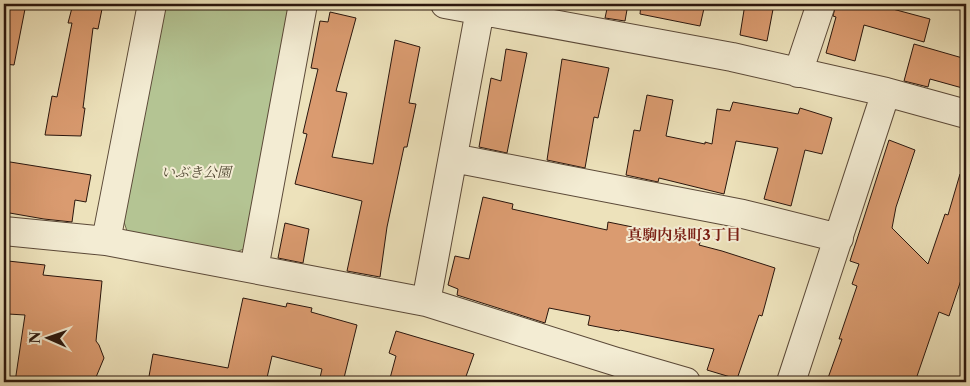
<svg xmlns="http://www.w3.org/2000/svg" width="970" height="386" viewBox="0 0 970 386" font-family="'Libre Caslon Text','Noto Serif JP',serif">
  <rect width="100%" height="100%" fill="#ede2bb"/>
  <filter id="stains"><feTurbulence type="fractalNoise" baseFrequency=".004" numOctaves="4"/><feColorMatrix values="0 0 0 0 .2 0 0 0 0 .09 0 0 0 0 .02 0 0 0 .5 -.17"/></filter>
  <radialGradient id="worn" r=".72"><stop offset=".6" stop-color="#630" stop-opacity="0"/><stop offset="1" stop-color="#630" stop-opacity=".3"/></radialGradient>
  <path fill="#b4c493" stroke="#6f6d50" d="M 164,4 L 290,4 L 246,248 L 234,253 L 128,234 L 123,219 Z"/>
  <path fill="#da9b70" stroke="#2a160d" d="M 4,4 L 26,4 L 14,65 L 4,64 Z
    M 73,4 L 103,4 L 98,29 L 93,28 L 83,108 L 85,108 L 81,136 L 45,135 L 52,96 L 57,97 L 72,23 L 68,23 Z
    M 608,4 L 628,4 L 625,21 L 605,18 Z
    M 641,4 L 705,4 L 700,26 L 640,14 Z
    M 745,4 L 774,4 L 767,41 L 740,35 Z
    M 836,4 L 874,4 L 930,19 L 924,42 L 864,25 L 855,61 L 826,53 L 836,17 L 833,16 Z
    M 330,12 L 356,18 L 336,91 L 347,93 L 332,157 L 373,164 L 395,40 L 420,47 L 409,103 L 416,104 L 407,147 L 404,147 L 387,227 L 380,277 L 347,271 L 362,201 L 295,184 L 307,134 L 303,133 L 318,69 L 311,68 L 320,21 L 328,22 Z
    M 914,44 L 966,59 L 966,89 L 930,79 L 928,87 L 904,81 Z
    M 506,49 L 527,53 L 507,153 L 479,147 L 491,78 L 501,81 Z
    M 562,59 L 609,68 L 598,118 L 594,117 L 585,168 L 547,160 Z
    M 647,95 L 673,100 L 666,136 L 705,144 L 705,142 L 712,144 L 717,109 L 730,111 L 733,102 L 798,114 L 800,108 L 832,118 L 822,154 L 805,150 L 791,206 L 764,199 L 778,148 L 736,141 L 724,194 L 659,178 L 658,182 L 626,175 L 634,130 L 640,131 Z
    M 889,140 L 915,150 L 896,207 L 892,228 L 928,264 L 945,214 L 948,215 L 960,174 L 966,175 L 966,265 L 949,316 L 939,312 L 915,382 L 840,382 L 828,378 L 842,339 L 839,339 L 857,286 L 852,284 L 859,264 L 850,261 Z
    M 4,161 L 91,175 L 86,202 L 75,200 L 72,222 L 44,219 L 4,212 Z
    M 483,197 L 513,204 L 512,209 L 607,230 L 608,222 L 677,236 L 678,232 L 702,238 L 699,245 L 722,251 L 775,268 L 762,316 L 759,315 L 737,379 L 707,370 L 714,349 L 620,330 L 619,331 L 588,325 L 590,316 L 549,308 L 545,323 L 457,295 L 458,289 L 448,285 L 455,256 L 469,259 Z
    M 285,223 L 309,229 L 303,263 L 278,258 Z
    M 8,261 L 45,265 L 43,275 L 102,281 L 96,341 L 99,345 L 104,358 L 94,382 L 15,382 L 25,315 L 8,314 L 9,303 L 4,302 Z
    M 243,298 L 286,307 L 287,303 L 312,308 L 311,312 L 357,325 L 343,382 L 319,382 L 322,369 L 272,356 L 266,382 L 148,382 L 153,354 L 228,368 Z
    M 396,331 L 474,354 L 464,382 L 389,382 L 396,356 L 389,353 Z"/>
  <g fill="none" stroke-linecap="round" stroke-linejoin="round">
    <g stroke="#5b4938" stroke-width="30">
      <path id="minor" d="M 445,4 L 732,57 L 886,92 L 966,114
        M 798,73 L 821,4
        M 453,158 L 743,214 L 839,238
        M 4,231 L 106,241 L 426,302 L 617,362 L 686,382
        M 106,241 L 152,4
        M 254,269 L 303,4
        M 426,302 L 480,10
        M 791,382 L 886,92"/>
    </g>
    <use href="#minor" stroke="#f3ecd3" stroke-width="28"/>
  </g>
  <g text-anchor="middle" stroke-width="4" stroke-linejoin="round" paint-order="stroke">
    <g font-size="14" font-style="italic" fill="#534a35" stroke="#f3ecd3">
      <text x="196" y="177">いぶき公園</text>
    </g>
    <g font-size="15" font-weight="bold" fill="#7a1f14" stroke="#f3ecd3">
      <text x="684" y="240">真駒内泉町3丁目</text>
    </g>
  </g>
  <rect width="970" height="386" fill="none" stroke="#ede2bb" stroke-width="20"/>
  <rect x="5" y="5" width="960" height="376" fill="none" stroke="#2a160d" stroke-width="2.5"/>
  <rect x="10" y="10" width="950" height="366" fill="none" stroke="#2a160d"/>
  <g transform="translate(48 338) rotate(272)" stroke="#f3ecd3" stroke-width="4" paint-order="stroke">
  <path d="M0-4L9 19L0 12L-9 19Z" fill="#2a160d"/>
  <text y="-8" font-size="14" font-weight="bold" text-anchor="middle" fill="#2a160d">N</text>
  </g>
  <rect width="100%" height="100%" filter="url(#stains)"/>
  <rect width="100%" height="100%" fill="url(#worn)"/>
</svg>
